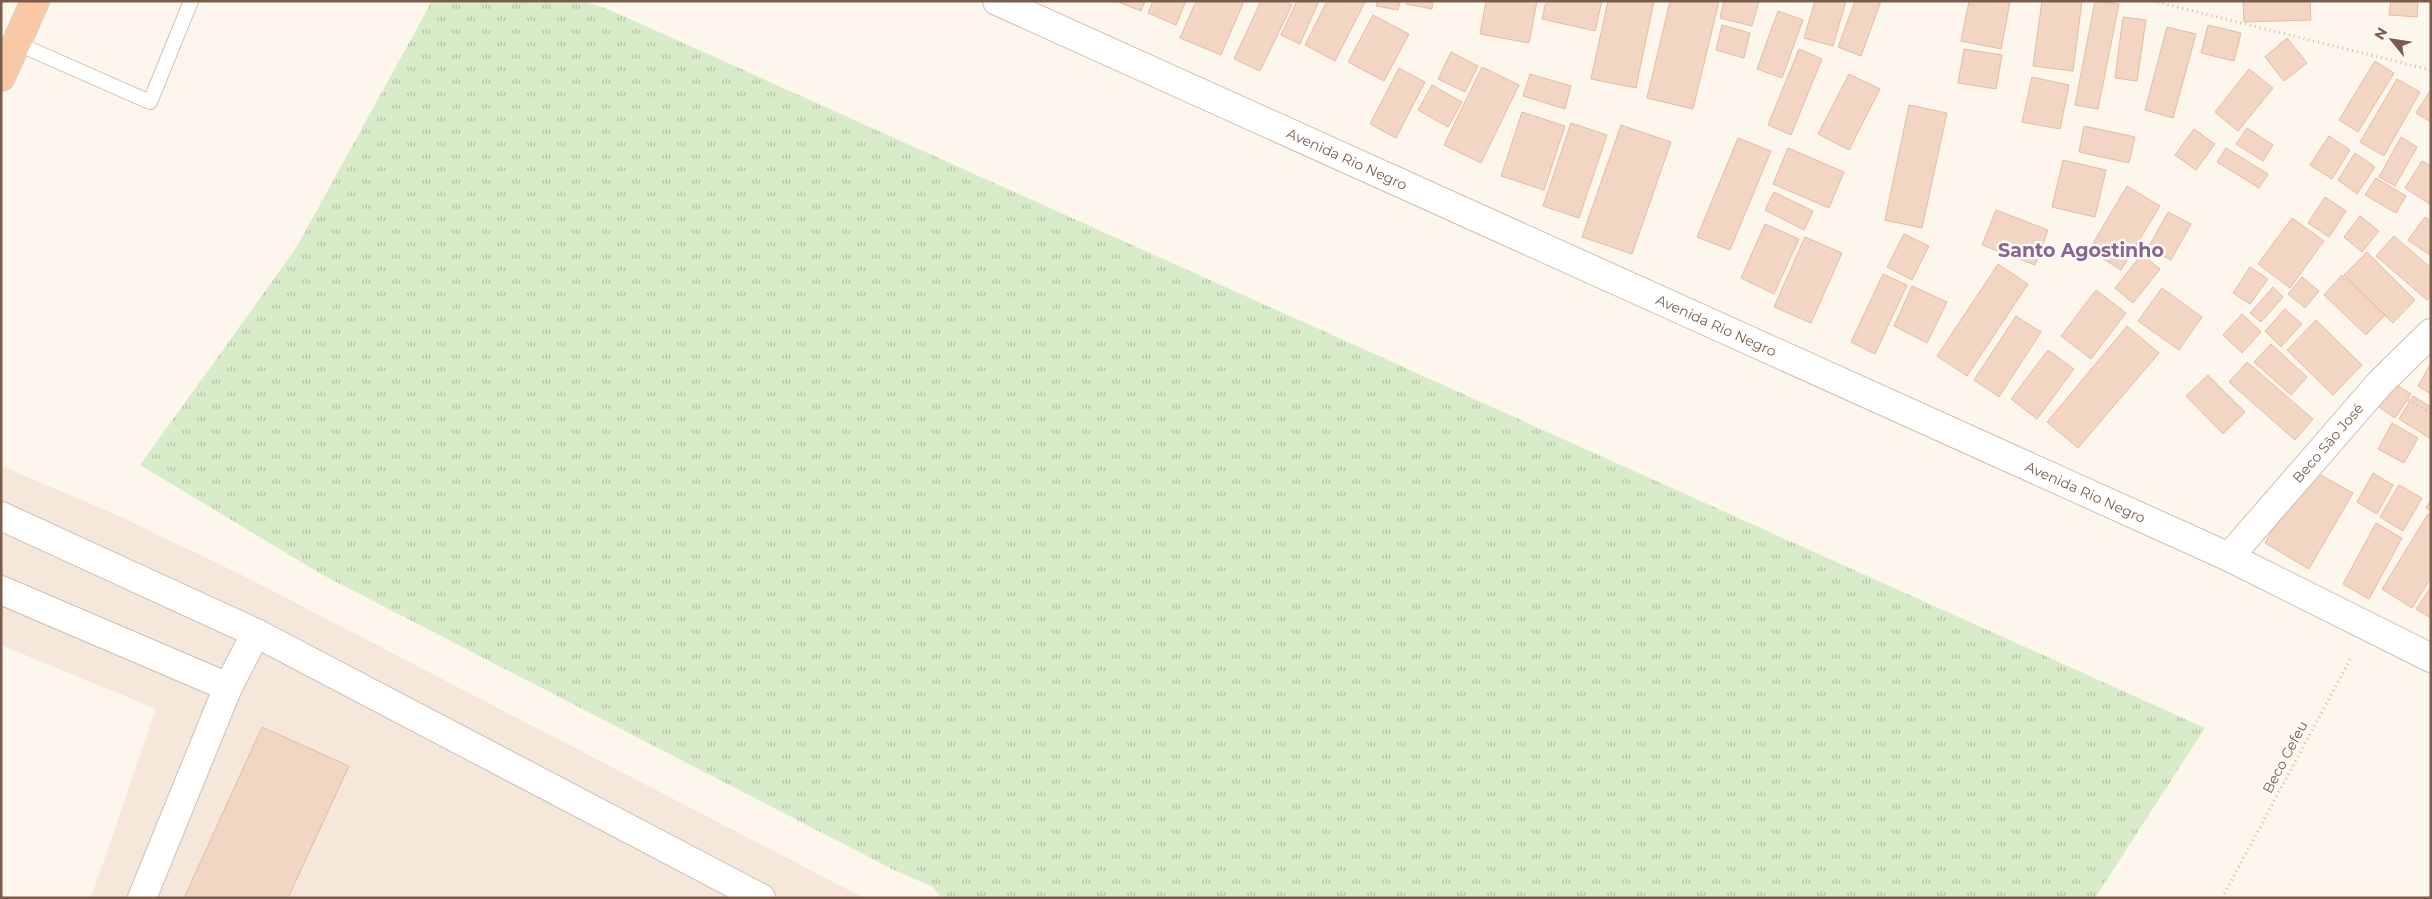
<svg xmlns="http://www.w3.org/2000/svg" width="2432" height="899" viewBox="0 0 2432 899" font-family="Montserrat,sans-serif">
  <defs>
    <pattern id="park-tufts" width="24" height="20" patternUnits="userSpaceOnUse" patternTransform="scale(1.25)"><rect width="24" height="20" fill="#d8ecc9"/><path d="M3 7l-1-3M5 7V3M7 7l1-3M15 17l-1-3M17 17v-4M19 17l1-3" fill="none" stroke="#b4c2a5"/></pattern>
  </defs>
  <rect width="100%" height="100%" fill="#fdf6ec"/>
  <path fill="#f5e8da" d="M 1,466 L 108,511 L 236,572 L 864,898 L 91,898 L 156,709 L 1,645 Z"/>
  <path fill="url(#park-tufts)" d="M 432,1 L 583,1 L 610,10 L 2205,728 L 2095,898 L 941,898 L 933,887 L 892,869 L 321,574 L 140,465 L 296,248 Z"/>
  <path fill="#f3d5c3" stroke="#e6bba3" d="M 1116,1 L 1145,1 L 1141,11 Z
    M 1153,1 L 1186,1 L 1176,25 L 1148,13 Z
    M 1196,1 L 1244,1 L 1221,55 L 1180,38 Z
    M 1261,1 L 1284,1 L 1292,5 L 1260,71 L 1234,59 Z
    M 1297,1 L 1319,1 L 1300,44 L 1281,35 Z
    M 1327,1 L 1365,2 L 1335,61 L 1305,45 Z
    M 1377,1 L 1400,1 L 1398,10 L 1376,6 Z
    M 1407,1 L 1433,1 L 1432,9 L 1406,4 Z
    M 1486,1 L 1537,1 L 1529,43 L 1480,34 Z
    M 1546,1 L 1602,1 L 1595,31 L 1542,19 Z
    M 1608,1 L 1654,1 L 1636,88 L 1591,79 Z
    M 1670,1 L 1719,1 L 1693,109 L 1647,98 Z
    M 1724,1 L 1759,1 L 1752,26 L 1720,18 Z
    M 1815,1 L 1846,1 L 1833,46 L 1804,38 Z
    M 1855,1 L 1881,1 L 1861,56 L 1838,47 Z
    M 1969,1 L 2010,2 L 2001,49 L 1961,41 Z
    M 2042,1 L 2082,1 L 2073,71 L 2033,66 Z
    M 2095,1 L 2119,4 L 2098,109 L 2075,105 Z
    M 2243,1 L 2310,1 L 2311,20 L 2244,22 Z
    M 2391,1 L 2418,1 L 2417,17 L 2389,15 Z
    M 1778,11 L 1803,20 L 1782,78 L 1757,69 Z
    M 1373,15 L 1409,34 L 1384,81 L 1348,62 Z
    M 2123,17 L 2146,20 L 2137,81 L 2115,78 Z
    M 1722,25 L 1750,33 L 1744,58 L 1716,50 Z
    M 2208,25 L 2241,33 L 2234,61 L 2201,53 Z
    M 2167,27 L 2196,34 L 2173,118 L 2145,110 Z
    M 2287,38 L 2307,63 L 2284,81 L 2265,57 Z
    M 1799,49 L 1822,59 L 1791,135 L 1768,125 Z
    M 1964,49 L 2002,55 L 1996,89 L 1958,83 Z
    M 1451,52 L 1478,66 L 1465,92 L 1438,79 Z
    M 2375,61 L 2394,73 L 2358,132 L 2339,120 Z
    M 1482,67 L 1519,85 L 1481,163 L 1444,145 Z
    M 1399,68 L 1425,82 L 1396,138 L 1370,124 Z
    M 2249,69 L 2273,88 L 2238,131 L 2215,112 Z
    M 1530,74 L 1571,86 L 1565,109 L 1523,96 Z
    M 1849,74 L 1880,89 L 1849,150 L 1818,134 Z
    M 2032,77 L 2069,85 L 2060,129 L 2022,122 Z
    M 2397,79 L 2420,92 L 2384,156 L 2360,142 Z
    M 1432,85 L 1462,102 L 1448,127 L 1418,110 Z
    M 2430,91 L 2431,91 L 2431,122 L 2416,113 Z
    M 1909,105 L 1947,113 L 1922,228 L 1885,220 Z
    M 1522,112 L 1565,126 L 1544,190 L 1501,176 Z
    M 1571,123 L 1607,135 L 1579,218 L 1543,206 Z
    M 1621,125 L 1671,142 L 1632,254 L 1582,237 Z
    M 2084,126 L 2135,137 L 2129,163 L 2079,152 Z
    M 2247,128 L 2273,145 L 2263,161 L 2236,144 Z
    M 2194,129 L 2215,144 L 2196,170 L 2175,155 Z
    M 2329,136 L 2350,150 L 2332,179 L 2310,165 Z
    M 2401,137 L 2417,147 L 2395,186 L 2379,177 Z
    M 1738,138 L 1771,151 L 1730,250 L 1697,237 Z
    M 1788,148 L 1844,172 L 1829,208 L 1773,184 Z
    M 2226,148 L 2268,174 L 2259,188 L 2217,162 Z
    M 2355,153 L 2375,167 L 2357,194 L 2338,180 Z
    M 2063,160 L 2106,170 L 2095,217 L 2052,207 Z
    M 2422,161 L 2431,166 L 2431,205 L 2405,188 Z
    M 2376,178 L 2406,196 L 2396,213 L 2365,195 Z
    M 2127,186 L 2160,206 L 2121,270 L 2089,250 Z
    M 1774,192 L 1813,211 L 1804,230 L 1765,210 Z
    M 2325,197 L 2346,211 L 2329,237 L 2308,223 Z
    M 1996,210 L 2048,230 L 2035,265 L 1982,245 Z
    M 2168,212 L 2191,224 L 2171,260 L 2148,248 Z
    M 2360,216 L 2379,231 L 2362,252 L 2344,237 Z
    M 2425,217 L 2431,221 L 2431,256 L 2408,240 Z
    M 2292,218 L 2324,241 L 2290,288 L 2258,264 Z
    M 1765,224 L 1799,239 L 1774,294 L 1741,278 Z
    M 1904,234 L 1929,246 L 1912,280 L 1887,267 Z
    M 2394,236 L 2431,268 L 2431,296 L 2427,300 L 2376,256 Z
    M 1805,237 L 1842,253 L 1811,323 L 1774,307 Z
    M 2367,252 L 2415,300 L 2393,323 L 2344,275 Z
    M 2142,254 L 2160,269 L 2133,303 L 2115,288 Z
    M 1998,264 L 2028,284 L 1967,376 L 1937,356 Z
    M 2250,267 L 2268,279 L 2250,304 L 2233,293 Z
    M 1883,274 L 1907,285 L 1875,354 L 1851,342 Z
    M 2342,275 L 2385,315 L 2366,335 L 2324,295 Z
    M 2302,277 L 2319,291 L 2305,308 L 2288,294 Z
    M 1912,286 L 1947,302 L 1927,343 L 1894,326 Z
    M 2273,287 L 2283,297 L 2261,322 L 2250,313 Z
    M 2162,288 L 2202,317 L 2179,350 L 2138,321 Z
    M 2096,290 L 2126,313 L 2091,359 L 2061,336 Z
    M 2285,309 L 2302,324 L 2281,347 L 2265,331 Z
    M 2242,314 L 2261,332 L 2242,353 L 2223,335 Z
    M 2016,316 L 2041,332 L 1999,397 L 1974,380 Z
    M 2316,320 L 2362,365 L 2333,395 L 2287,350 Z
    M 2127,326 L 2159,353 L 2078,448 L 2047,422 Z
    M 2271,344 L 2307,377 L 2291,395 L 2254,362 Z
    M 2048,350 L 2074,369 L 2037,419 L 2011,399 Z
    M 2247,362 L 2313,419 L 2295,440 L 2229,382 Z
    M 2431,363 L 2431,394 L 2418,386 Z
    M 2208,375 L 2245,412 L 2223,434 L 2186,396 Z
    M 2386,378 L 2411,394 L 2395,418 L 2370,401 Z
    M 2413,396 L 2431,407 L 2431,439 L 2399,419 Z
    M 2392,423 L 2418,438 L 2404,463 L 2378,449 Z
    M 2308,468 L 2353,493 L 2309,569 L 2265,543 Z
    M 2373,473 L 2393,485 L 2377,514 L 2357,502 Z
    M 2399,485 L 2422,498 L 2403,531 L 2380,517 Z
    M 2431,499 L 2431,511 L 2426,508 Z
    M 2428,514 L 2431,516 L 2431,578 L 2412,608 L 2382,589 Z
    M 2376,523 L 2402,538 L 2369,599 L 2343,584 Z
    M 2431,587 L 2431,618 L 2416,609 Z
    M 262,727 L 349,766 L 288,898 L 184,898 Z"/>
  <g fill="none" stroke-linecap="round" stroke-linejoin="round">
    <g stroke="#d1beb0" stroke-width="16">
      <path id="service" d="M 16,43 L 150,102 L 191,1"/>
    </g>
    <g stroke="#d1beb0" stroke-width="30">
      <g id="minor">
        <path id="s1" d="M 997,1 L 2229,557 L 2431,658"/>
        <path d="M 1,516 L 256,633 L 761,898"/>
        <path id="s2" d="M 2229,557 L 2380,383 L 2431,333"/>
        <path d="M 1,590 L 228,687"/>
        <path d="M 142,898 L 228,687 L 256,633"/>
      </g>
    </g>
    <g stroke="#dad1cd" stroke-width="30">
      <path id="trunk" d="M 1,77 L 35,1"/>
    </g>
    <path stroke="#d9b8a5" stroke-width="3" stroke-dasharray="1 4" stroke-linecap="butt" d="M 2153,1 L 2431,70
      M 2408,400 L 2431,413
      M 2222,898 L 2352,656"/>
    <use href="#service" stroke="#fff" stroke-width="14"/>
    <use href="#minor" stroke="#fff" stroke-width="28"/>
    <use href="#trunk" stroke="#f9c8a4" stroke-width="28"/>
  </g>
  <g text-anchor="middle" stroke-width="5" stroke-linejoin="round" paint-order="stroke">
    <g font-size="14" fill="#7a5c4d" stroke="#fffaf3">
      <text dy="5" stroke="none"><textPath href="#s1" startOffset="384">Avenida Rio Negro</textPath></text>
      <text dy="5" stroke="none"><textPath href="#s1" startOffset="789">Avenida Rio Negro</textPath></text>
      <text dy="5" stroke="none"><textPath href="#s2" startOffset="151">Beco São José</textPath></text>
      <text dy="5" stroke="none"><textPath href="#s1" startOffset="1194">Avenida Rio Negro</textPath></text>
      <text transform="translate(2285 757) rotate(-62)" y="5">Beco Cefeu</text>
    </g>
    <g font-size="19" font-weight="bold" fill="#846695" stroke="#fffaf3">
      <text x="2081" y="257">Santo Agostinho</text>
    </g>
  </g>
  <rect width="2432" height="899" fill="none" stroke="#7a5c4d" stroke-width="5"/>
  <g transform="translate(2392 40) rotate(300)" stroke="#fffaf3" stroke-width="4" paint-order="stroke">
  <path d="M0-4L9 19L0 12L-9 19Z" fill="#7a5c4d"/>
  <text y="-8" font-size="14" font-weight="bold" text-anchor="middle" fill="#7a5c4d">N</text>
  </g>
</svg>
